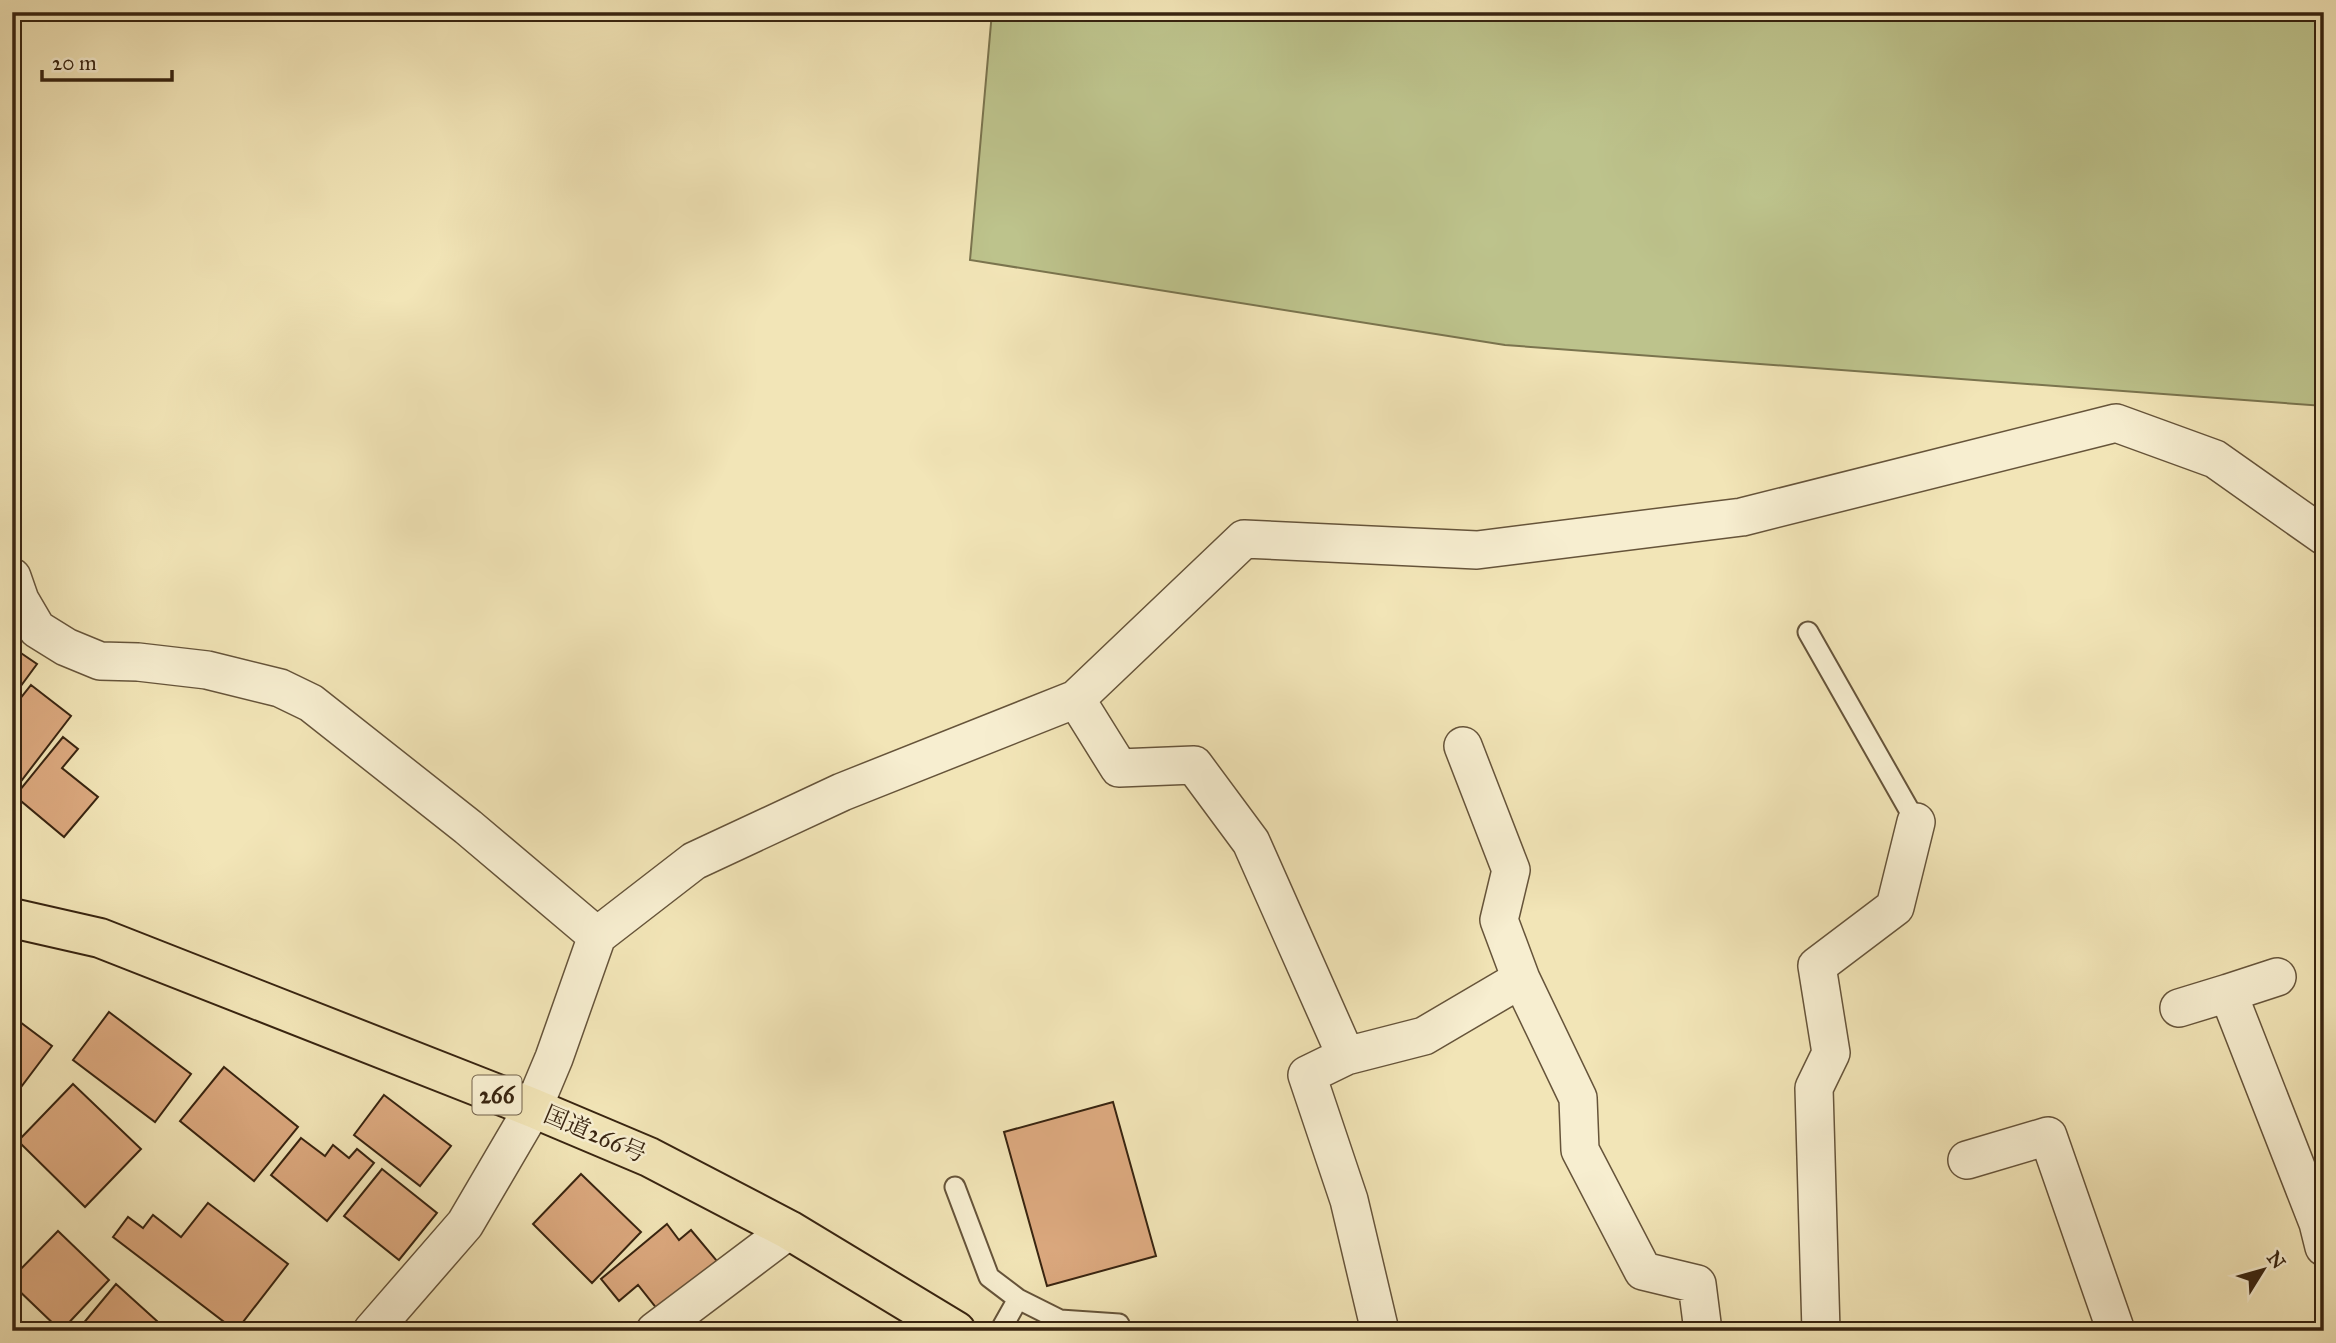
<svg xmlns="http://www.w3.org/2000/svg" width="2336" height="1343" viewBox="0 0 2336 1343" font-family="'IM FELL Great Primer','Noto Serif JP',serif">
  <rect width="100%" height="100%" fill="#f2e5b7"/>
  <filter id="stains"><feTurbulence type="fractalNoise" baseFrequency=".00286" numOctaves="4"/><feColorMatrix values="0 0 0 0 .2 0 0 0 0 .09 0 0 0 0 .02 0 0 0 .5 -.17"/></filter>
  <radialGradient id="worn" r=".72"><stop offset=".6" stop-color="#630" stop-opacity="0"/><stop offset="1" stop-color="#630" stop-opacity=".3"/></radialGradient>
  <path fill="#bdc38c" stroke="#7a744e" stroke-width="2" d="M 992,12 L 2324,12 L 2324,406 L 1505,345 L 970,260 Z"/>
  <path fill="#dca97f" stroke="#382410" stroke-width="2" d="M 12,647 L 37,664 L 12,698 Z
    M 31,685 L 71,716 L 12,793 L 12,709 Z
    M 63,737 L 78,749 L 62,768 L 98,797 L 64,837 L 15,796 Z
    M 109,1012 L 191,1074 L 155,1122 L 73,1060 Z
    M 12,1016 L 52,1046 L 12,1099 Z
    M 224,1067 L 298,1127 L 254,1181 L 180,1121 Z
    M 73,1084 L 141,1149 L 85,1207 L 18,1141 Z
    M 384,1095 L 451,1146 L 420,1186 L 354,1135 Z
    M 1113,1102 L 1156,1256 L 1047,1286 L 1004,1132 Z
    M 301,1138 L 325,1156 L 333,1145 L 349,1158 L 357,1149 L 374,1163 L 327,1221 L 271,1175 Z
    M 382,1169 L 437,1213 L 399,1260 L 344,1216 Z
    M 581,1174 L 641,1232 L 592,1283 L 533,1224 Z
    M 208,1203 L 288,1264 L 236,1331 L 113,1237 L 128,1217 L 143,1228 L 153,1215 L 181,1237 Z
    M 667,1224 L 679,1240 L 691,1230 L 717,1261 L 658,1310 L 638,1285 L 619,1301 L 601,1279 Z
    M 58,1231 L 109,1280 L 61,1331 L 12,1284 L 12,1278 Z
    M 116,1284 L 168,1331 L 77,1331 Z"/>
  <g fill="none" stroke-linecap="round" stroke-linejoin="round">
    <g stroke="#66543a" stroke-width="23">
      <path id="lane" d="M 1808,632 L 1916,822
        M 955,1187 L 989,1277 L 1018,1299 L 1000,1331
        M 1018,1299 L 1060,1320 L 1119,1324"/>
    </g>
    <g stroke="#66543a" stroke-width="40">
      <path id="street" d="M 12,577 L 20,600 L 37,629 L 66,647 L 100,661 L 138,662 L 207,670 L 280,688 L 311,703 L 468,827 L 597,936
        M 1076,699 L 1119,768 L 1194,765 L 1251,842 L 1346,1056
        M 1463,746 L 1511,870 L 1499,920 L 1521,979 L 1578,1098 L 1580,1150 L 1643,1271 L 1697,1284 L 1703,1331
        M 2277,977 L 2228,993 L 2318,1223 L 2324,1247
        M 2179,1008 L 2228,993
        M 1967,1160 L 2048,1136 L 2116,1331
        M 372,1331 L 465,1224 L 533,1108 L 554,1058 L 597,936 L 694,861 L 842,792 L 1076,699 L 1244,539 L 1477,550 L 1742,517 L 2116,423 L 2215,459 L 2324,536
        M 655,1331 L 789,1230
        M 1380,1331 L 1349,1200 L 1307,1075 L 1346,1056 L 1424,1036 L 1521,979
        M 1821,1331 L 1814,1088 L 1831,1053 L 1817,966 L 1895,907 L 1916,822"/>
    </g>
    <g stroke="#382410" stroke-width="42">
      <path id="highway" d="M 12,918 L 100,938 L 533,1108 L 649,1157 L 789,1230 L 956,1331"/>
    </g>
    <use href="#lane" stroke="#f7eed0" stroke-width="19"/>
    <use href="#street" stroke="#f7eed0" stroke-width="37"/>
    <use href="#highway" stroke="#f2e5b7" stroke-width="38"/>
  </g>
  <g text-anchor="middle" stroke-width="5" stroke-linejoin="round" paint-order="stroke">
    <rect fill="#f7eed0" stroke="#71614a" stroke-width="2" x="472.5" y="1075.5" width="49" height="39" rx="5"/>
    <g font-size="23" font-weight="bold" fill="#382410">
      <text x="497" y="1103">266</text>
    </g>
    <g font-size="24" fill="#382410" stroke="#f7eed0">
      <text transform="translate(595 1134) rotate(23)" y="8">国道266号</text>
    </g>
  </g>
  <rect width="2336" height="1343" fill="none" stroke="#f2e5b7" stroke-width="42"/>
  <rect x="14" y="14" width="2308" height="1315" fill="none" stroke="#382410" stroke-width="3.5"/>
  <rect x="21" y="21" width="2294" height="1301" fill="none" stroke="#382410" stroke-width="2"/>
  <g transform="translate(2263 1270) rotate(53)" stroke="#f7eed0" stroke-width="5" paint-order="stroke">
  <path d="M0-5L12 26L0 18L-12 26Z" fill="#382410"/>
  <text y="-10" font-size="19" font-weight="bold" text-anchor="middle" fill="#382410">N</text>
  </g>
  <path d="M42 70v10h130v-10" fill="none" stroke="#382410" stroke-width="3.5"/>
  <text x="52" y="70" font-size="21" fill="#382410" stroke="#f7eed0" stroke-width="5" paint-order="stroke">20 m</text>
  <rect width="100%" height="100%" filter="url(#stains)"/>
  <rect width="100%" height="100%" fill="url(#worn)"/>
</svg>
